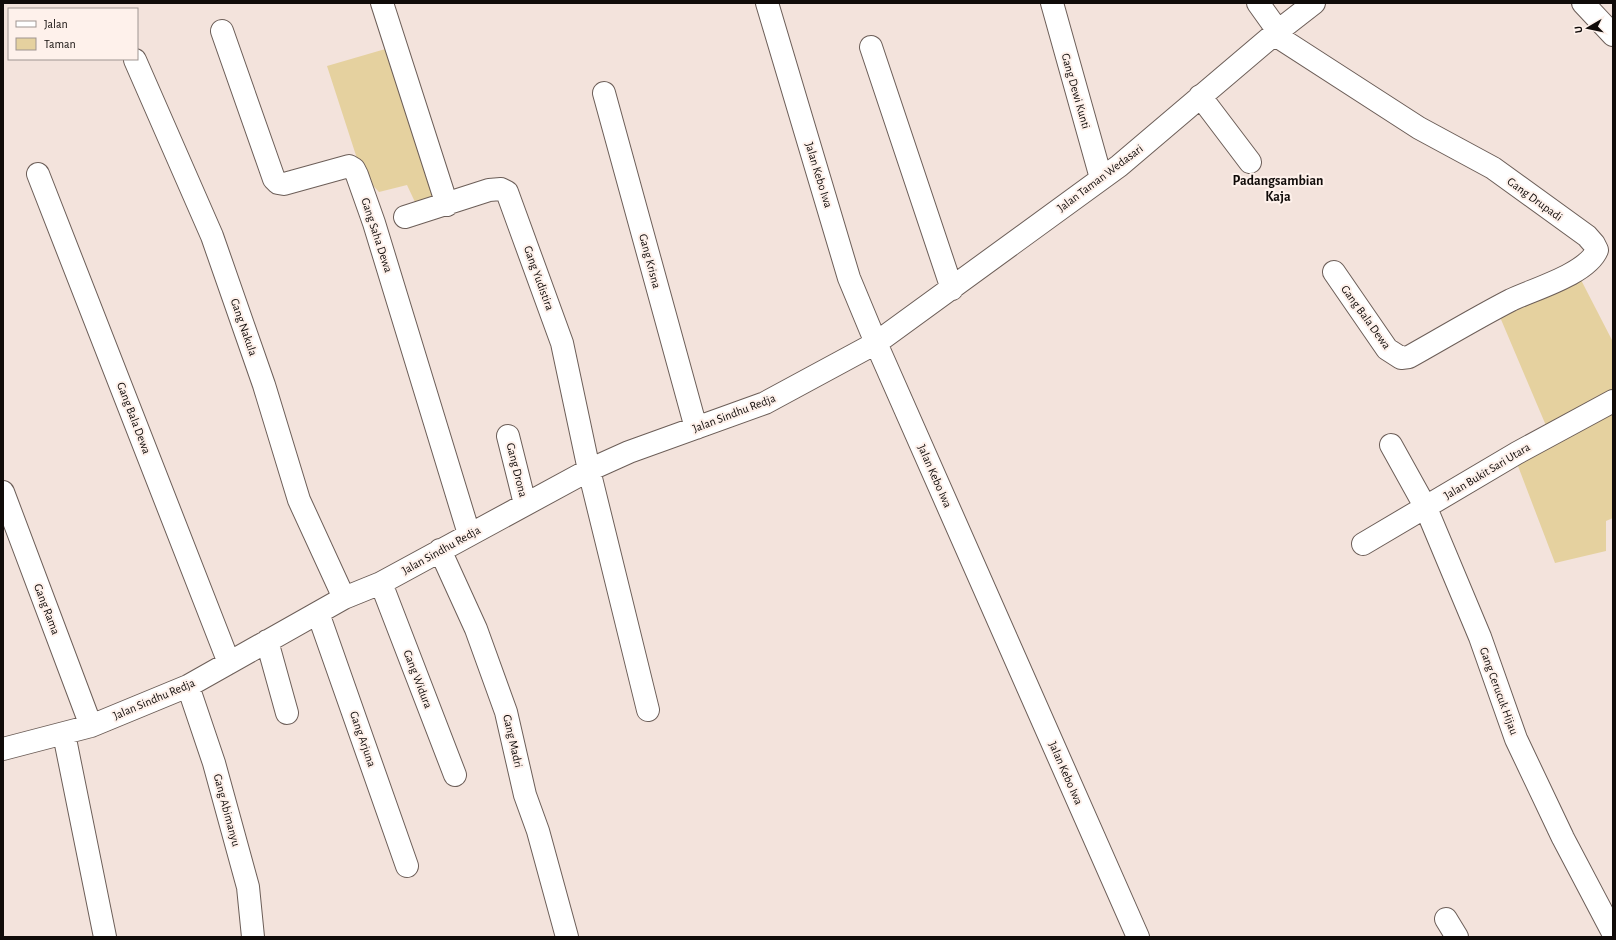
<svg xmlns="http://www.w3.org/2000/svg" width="1616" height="940" viewBox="0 0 1616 940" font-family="'Alegreya Sans',sans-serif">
  <rect width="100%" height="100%" fill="#f3e3dc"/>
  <path fill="#e5d19f" d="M 406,43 L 456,201 L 422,217 L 407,185 L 379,192 L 362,174 L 327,66 Z
    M 1580,278 L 1613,342 L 1613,518 L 1606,521 L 1606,551 L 1555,563 L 1513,453 L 1550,435 L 1497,310 Z"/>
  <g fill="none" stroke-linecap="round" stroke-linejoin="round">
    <g stroke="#6c5e58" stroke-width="24">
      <path id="minor" d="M 382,3 L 447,205
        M 767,3 L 849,278 L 876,343 L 1138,937
        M 1052,3 L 1101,178
        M 1258,3 L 1278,31
        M 1583,3 L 1613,35
        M 222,31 L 274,179 L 278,183 L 284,184 L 349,166 L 354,169 L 357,175 L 374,223 L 469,534
        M 1275,35 L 1419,128 L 1493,168 L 1587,236 L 1594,244 L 1597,250 C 1587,274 1534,289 1511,300 C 1476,318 1443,338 1409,357 L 1401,358 L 1387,349 L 1334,272
        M 871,47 L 952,289
        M 135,60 L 212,236 L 264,385 L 299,500 L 344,598
        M 604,93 L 696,428
        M 1200,96 L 1250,162
        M 38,174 L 229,663
        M 405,217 L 489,190 L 501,189 L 507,192 L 562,343 L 589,470 L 648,710
        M 508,436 L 525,504
        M 1391,445 L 1426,508 L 1480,637 L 1516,739 L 1563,838 L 1613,933
        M 3,492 L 91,726
        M 1363,544 L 1517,453 L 1613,401
        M 440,550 L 476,629 L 506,712 L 525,795 L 538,831 L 567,937
        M 381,583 L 455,775
        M 318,613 L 407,866
        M 267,641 L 287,713
        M 188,686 L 214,763 L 248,887 L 253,937
        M 64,734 L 105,937
        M 3,749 L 91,726 L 188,686 L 344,598 L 381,583 L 589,470 L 629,452 L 765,403 L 876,343 L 1119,166 L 1278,31 L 1314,3
        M 1446,919 L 1457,937"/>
    </g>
    <use href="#minor" stroke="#fff" stroke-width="22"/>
  </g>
  <g text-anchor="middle" stroke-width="4" stroke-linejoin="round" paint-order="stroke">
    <g font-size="12" fill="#100b09" stroke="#fef1eb">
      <text transform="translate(1076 91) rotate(74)" y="4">Gang Dewi Kunti</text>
      <text transform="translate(819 175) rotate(73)" y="4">Jalan Kebo Iwa</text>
      <text transform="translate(1100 178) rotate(-37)" y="4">Jalan Taman Wedasari</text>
      <text transform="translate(1535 199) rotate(36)" y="4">Gang Drupadi</text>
      <text transform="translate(377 235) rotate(72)" y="4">Gang Saha Dewa</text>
      <text transform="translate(650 261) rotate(75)" y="4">Gang Krisna</text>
      <text transform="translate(539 278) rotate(70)" y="4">Gang Yudistira</text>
      <text transform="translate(1366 317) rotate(54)" y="4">Gang Bala Dewa</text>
      <text transform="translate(244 327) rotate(71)" y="4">Gang Nakula</text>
      <text transform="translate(734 413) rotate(-21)" y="4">Jalan Sindhu Redja</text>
      <text transform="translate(134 418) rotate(69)" y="4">Gang Bala Dewa</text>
      <text transform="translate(517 470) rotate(76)" y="4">Gang Drona</text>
      <text transform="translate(1487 471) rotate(-31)" y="4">Jalan Bukit Sari Utara</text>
      <text transform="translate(935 476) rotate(66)" y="4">Jalan Kebo Iwa</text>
      <text transform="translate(441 550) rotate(-29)" y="4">Jalan Sindhu Redja</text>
      <text transform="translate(47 609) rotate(69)" y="4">Gang Rama</text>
      <text transform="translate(418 679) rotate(69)" y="4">Gang Widura</text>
      <text transform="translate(1499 691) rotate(70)" y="4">Gang Cerucuk Hijau</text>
      <text transform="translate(154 699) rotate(-23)" y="4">Jalan Sindhu Redja</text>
      <text transform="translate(363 739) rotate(71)" y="4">Gang Arjuna</text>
      <text transform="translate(513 741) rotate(77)" y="4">Gang Madri</text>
      <text transform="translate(1066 773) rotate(66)" y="4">Jalan Kebo Iwa</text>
      <text transform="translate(227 810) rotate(75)" y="4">Gang Abimanyu</text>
    </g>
    <g font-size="14" font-weight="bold" fill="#100b09" stroke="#fef1eb">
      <text x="1278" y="185">Padangsambian<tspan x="1278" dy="16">Kaja</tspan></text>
    </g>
  </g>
  <rect width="1616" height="940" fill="none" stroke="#100b09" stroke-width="8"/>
  <rect x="8" y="8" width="130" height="52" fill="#fef1eb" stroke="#9f9591"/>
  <rect x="16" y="21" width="20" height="6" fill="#ffffff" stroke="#9f9591"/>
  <text x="44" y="28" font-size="12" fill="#100b09">Jalan</text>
  <rect x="16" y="38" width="20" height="12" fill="#e5d19f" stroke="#9f9591"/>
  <text x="44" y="48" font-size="12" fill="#100b09">Taman</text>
  <g transform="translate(1588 28) rotate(261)" stroke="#fef1eb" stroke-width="3" paint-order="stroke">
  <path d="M0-3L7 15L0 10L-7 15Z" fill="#100b09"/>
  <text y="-6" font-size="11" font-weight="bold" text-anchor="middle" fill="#100b09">U</text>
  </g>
</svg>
